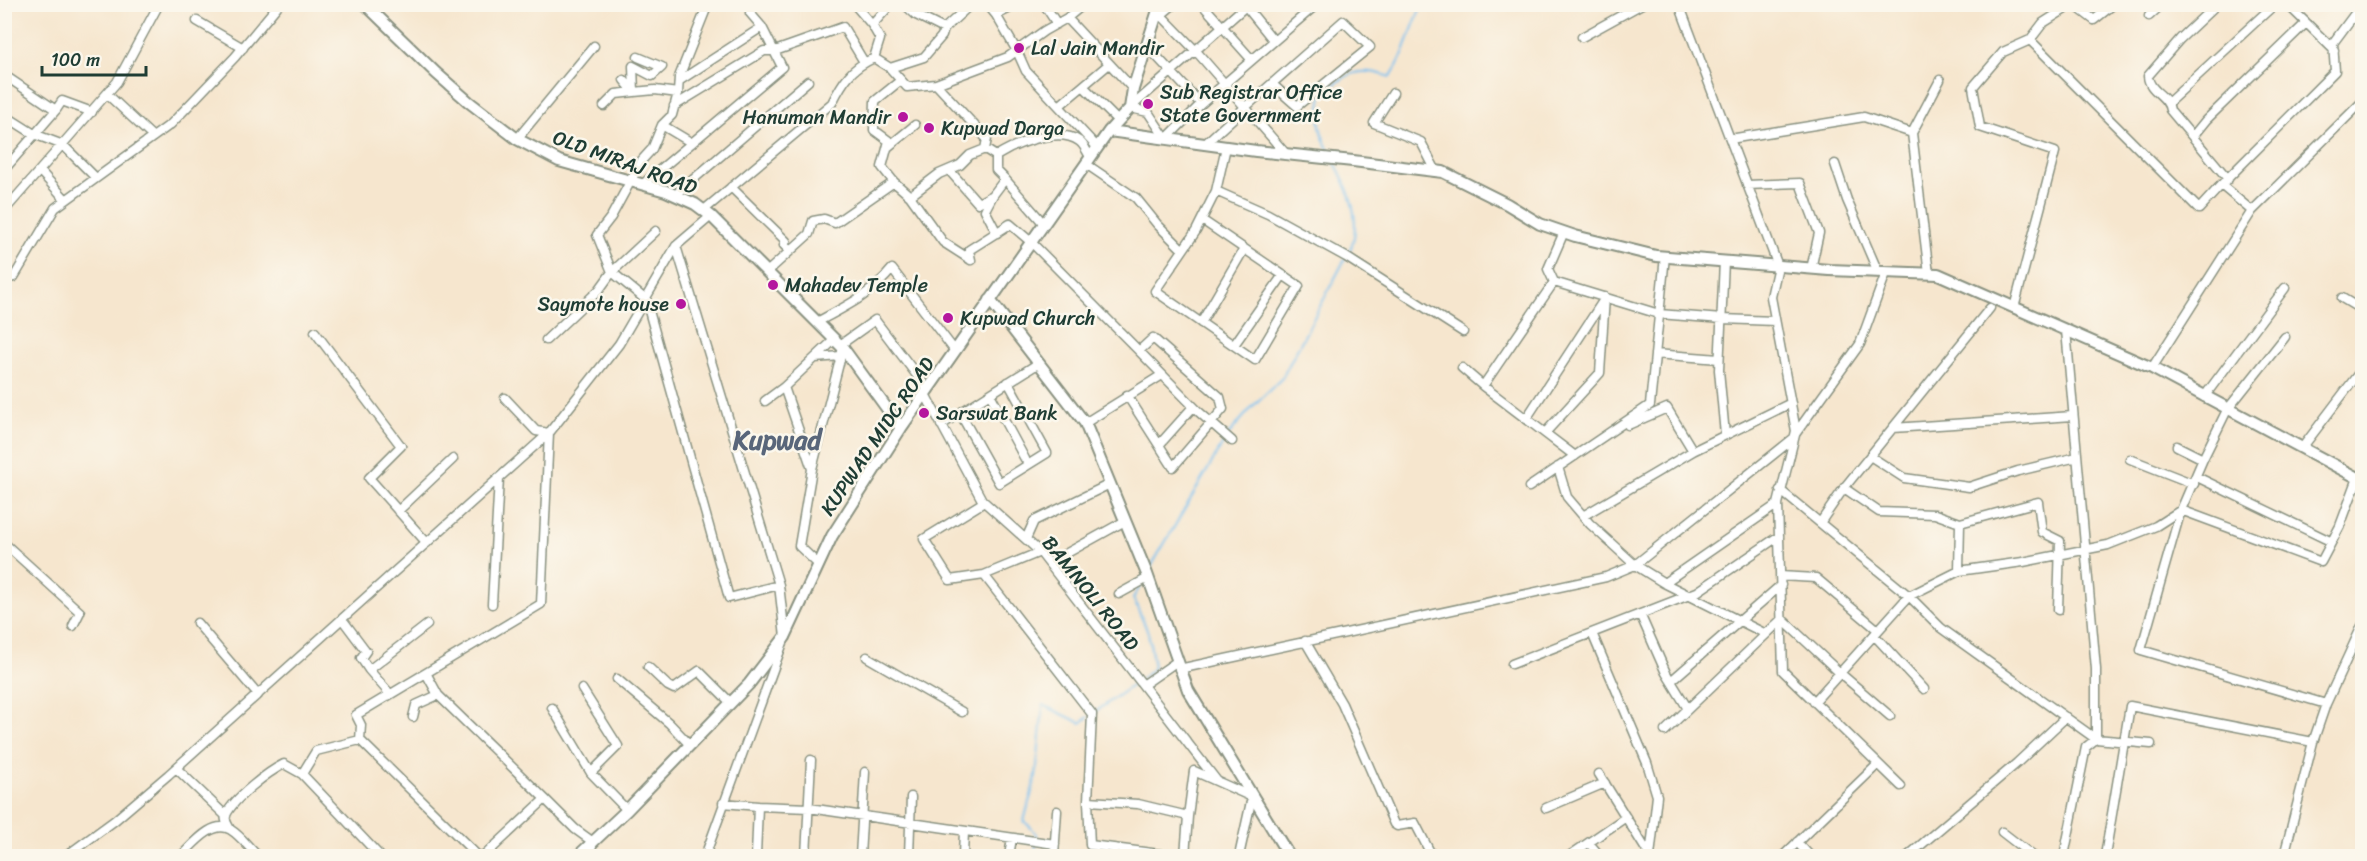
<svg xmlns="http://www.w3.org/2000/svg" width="2367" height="861" viewBox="0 0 2367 861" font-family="Sriracha,sans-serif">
  <rect width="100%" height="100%" fill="#fbf7ec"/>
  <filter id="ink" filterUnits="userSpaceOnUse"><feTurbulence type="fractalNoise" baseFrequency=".0167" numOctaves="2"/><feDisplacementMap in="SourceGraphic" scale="12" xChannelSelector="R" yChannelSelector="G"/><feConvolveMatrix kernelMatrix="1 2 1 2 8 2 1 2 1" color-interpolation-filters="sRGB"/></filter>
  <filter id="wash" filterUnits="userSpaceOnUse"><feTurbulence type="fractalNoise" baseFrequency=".008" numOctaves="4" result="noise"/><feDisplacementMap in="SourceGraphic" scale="24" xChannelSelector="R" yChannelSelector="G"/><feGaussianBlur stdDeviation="1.35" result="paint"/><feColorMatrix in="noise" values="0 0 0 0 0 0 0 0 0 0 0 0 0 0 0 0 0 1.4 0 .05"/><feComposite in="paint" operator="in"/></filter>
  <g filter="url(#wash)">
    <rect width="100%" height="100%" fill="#f6e6ce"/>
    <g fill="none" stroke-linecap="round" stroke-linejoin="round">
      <path stroke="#78c0f0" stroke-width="2" d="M 1331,155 C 1319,133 1317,120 1322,95 C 1346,74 1358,65 1390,77 C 1406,56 1410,28 1423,4
        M 1335,163 C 1350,190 1364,225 1348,254
        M 1228,435 L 1253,406 L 1282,378 L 1345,259
        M 1149,570 L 1225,440
        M 1141,585 L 1133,598 L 1148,632 L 1154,667 L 1141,679
        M 1095,712 L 1137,682
        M 1036,839 L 1037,834 L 1024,821 L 1036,776 L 1043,705 L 1081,723 L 1088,717
        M 1035,856 L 1036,844"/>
    </g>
  </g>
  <g filter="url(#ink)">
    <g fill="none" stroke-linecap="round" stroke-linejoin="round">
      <g stroke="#8a9281" stroke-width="11">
        <path id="minor" d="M 854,4 L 872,25
          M 904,4 L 916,15 L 944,29
          M 987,4 L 996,15 L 1018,4
          M 1044,4 L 1057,24
          M 1202,4 L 1252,60
          M 1244,4 L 1274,41
          M 1679,4 L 1778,266 L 1771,297 L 1796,431 L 1778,504 L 1783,671 L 1901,786
          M 2114,4 L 2094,20 L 2073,4 L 2043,23 L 2030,40 L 2199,209 L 2221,185 L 2252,211
          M 2217,4 L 2180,39 L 2148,76 C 2149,92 2168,95 2170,110 L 2228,179
          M 2287,4 L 2334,50
          M 1158,12 L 1196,51 L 1286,154
          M 996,15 L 1017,51 L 1026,71 L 1097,147
          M 1161,15 L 1174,4
          M 2149,16 L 2162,4
          M 1067,18 L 1133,89
          M 197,21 L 243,48
          M 1582,37 L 1642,4
          M 1148,47 L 1201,104
          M 638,57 L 662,67 L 652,76 L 633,66 L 634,92 L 655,90 L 678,93
          M 874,58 L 880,39 L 872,25 L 891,4
          M 1109,64 L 1083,86 L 1118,121
          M 890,68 L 907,87 L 936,84
          M 4,75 L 56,110 L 62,101 L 92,112
          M 679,81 L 762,27 L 750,13 L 752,4
          M 1393,93 L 1374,123 L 1421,142 L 1436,171
          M 107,94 L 153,137
          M 2169,102 L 2275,4
          M 604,106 L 616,94 L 634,92 L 624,80
          M 674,106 L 764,51 L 775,51 L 843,27 L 864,62
          M 1059,106 L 1083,86
          M 1130,108 L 1148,112 L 1166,139 L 1201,104 L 1317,4
          M 1130,108 L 1248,4
          M 4,115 L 34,134 L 63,145 L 96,178
          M 662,125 L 692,143
          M 1912,133 L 1940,80
          M 2193,136 L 2206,120 L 2306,23
          M 517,139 L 594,46
          M 1730,139 L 1864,117 L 1912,133 L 1929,274
          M 1205,144 C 1250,102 1297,62 1343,21 L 1370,47 L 1297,106 L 1272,84
          M 888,147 L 915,125
          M 985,149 L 987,139 L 936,84 L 1008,57 L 1044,31 L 1067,18 L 1084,4
          M 996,156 C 1015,144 1058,126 1079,141 C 1084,144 1087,152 1090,157
          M 996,156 L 996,170 L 1005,179
          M 1086,164 L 1136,198 L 1157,224 L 1183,250
          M 1835,164 L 1847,200 L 1878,272
          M 4,170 L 56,110
          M 949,170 L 978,203 L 993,195 L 985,210 L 997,233
          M 40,171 L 66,200
          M 894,182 L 910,196
          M 643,184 L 782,67 L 762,27
          M 1747,185 L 1800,183 L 1819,233 L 1811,269
          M 2221,185 L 2335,71 L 2333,43 L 2362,4
          M 731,187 L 786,241 L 784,245 L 790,251
          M 1216,191 L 1268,214 L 1346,257 L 1463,332
          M 675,195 L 808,81
          M 993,195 L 1005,179 L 1044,224
          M 704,210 L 832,103 C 843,81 851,68 874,58 L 890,68 L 924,57 L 942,36 L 944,29 L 971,4
          M 4,211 L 117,82 L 159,4
          M 1202,220 L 1299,286 L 1255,360 L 1155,291 L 1196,231 L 1216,191 L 1226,147
          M 656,231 L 612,272 L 597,235 L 611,217 L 642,160 L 652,149 L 662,125 L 672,115 L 678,93 L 679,77 L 708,4
          M 1564,232 L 1548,269 L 1554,282 L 1483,386 L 1575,456
          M 676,246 L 779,585 L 785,637 L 705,856
          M 971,260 L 969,250 L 1010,224 L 1031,242 L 1139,351 L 1153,338 L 1220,397 L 1223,409 L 1173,467 L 1127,395
          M 971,260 L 943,242 L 910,196 L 939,174 L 960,165 L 970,155 L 985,149 L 996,156
          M 1724,261 L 1719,370 L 1725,435
          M 767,272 L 809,234 L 813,221 L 824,219 L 835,223 L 894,182 L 882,167 L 889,141 L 874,130 L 875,101 L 901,80
          M 4,280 L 14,277 L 55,208 L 171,124 L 235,57 L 279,4
          M 1554,282 L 1659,314 L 1722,319 L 1775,321
          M 2342,298 L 2362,310
          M 2014,308 L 2055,152 L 1980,127 L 1973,87 L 2003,52 L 2030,40
          M 817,322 C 845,307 872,294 892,269 L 955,351
          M 1201,323 L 1244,249
          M 2066,330 L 2096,669 L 2096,739 L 2151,744
          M 315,332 L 401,446 L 369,478 L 427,543
          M 2285,337 L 2227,410 L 2203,459 L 2181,510 L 2141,650 L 2326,704
          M 546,340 L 599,290 L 612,272 L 646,300 L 729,598 L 779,585
          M 840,345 L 875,320 L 928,390
          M 1234,345 L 1283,275
          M 1139,351 L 1199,412 L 1232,441
          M 1655,354 L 1719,359
          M 815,358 L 841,356
          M 1462,368 L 1483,386
          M 2152,368 L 2252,211 L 2362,102
          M 925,394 L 982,500 L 1040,552 L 1217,781
          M 990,394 L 1025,459
          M 2204,397 L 2285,288
          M 505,398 L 536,431 L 549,433
          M 765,401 L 784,387
          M 960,413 L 999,483 L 1047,453 L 1008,382
          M 1526,419 L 1605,298
          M 1085,423 L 1162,375
          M 941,425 L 1039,363
          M 1628,425 L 1667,408 L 1693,451
          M 1893,428 L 2073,416
          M 1545,433 L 1600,373 L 1605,297
          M 1796,433 L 1860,344 L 1886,273
          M 1159,445 L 1193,407
          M 2177,446 L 2203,459
          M 2302,448 L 2362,369
          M 1870,456 L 1904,478 L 1969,487 L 2018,471 L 2077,457
          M 2130,459 L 2194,484
          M 1558,467 L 1567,497 L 1590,524 L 1635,565 L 1794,438
          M 812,469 L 784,387 L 834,340
          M 2197,477 L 2330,541
          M 1529,487 L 1650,405 L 1665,256
          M 1844,488 L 1990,308
          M 1780,490 L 1909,596 L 1959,571 L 1960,523 L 1935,514 L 1879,512 L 1844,488 L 1820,523
          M 398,511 L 453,459
          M 1583,516 L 1693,451 L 1791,403
          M 1960,523 L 2038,502 L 2042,532 L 2060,541 L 2058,610
          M 1026,539 L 1034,521 L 1110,484
          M 4,543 L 80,612 L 73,626
          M 1040,552 L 984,575 L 1092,714 L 1088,801 L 1090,845 L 1175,856
          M 1049,563 L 1125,521
          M 818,564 L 799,546 L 812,469 L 843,348
          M 1959,571 L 2023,562 L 2108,545 L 2156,526 L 2181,510 L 2321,562 L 2340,526 L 2358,478
          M 984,575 L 950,580 L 924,539 L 984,502
          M 1780,576 L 1816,578 L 1878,630
          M 1664,583 L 1766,634
          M 1119,594 L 1148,578
          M 492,604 L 499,478
          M 1640,614 L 1666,673 L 1688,709
          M 342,619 L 366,651 L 361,658 L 369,670
          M 1782,619 L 1840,673 L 1909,596 L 1941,628 L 2096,739 L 2086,747 L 2064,856
          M 197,623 L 258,695
          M 1592,633 L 1647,763 L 1657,796 L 1650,856
          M 1874,635 L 1924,689
          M 1305,641 L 1342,704 L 1394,824 L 1397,826 L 1415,823 L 1432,856
          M 867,657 L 962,712
          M 1512,664 L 1697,592 L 1779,536
          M 648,667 L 668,686 L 674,689 L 699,671 L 731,703
          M 1179,669 L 1606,577 L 1635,565 L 1664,583 L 1778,504
          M 426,673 L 438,695
          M 617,679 L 669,723 L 690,745
          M 1671,681 L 1781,585
          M 1143,685 L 1176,662
          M 390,694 L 369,670 L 427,625
          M 1814,702 L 1840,673 L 1890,716
          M 552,708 L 591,773 L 618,746 L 582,689
          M 413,717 L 416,705 L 438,695 L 545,799
          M 1665,731 L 1782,619
          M 360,740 L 361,725 L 356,715 L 541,604 L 549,433
          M 176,768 L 226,816
          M 591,773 L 627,810
          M 302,774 L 316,751 L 360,740 L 478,856
          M 1599,774 L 1650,856
          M 1088,801 L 1138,804 L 1188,816
          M 723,803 L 758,806 L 756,856
          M 758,806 L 809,808 L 1055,844
          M 1546,808 L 1605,783
          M 230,829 C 228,825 224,821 226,815 C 234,798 268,772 284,764 L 302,774 L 380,856
          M 2002,832 L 2033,856
          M 1797,842 L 1810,856
          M 1589,843 L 1600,856
          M 66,856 L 114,821 L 168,775 L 549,433 L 619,344 L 676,246 L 711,216
          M 181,856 C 192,846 213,818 231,830 C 241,836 249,848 258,856
          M 484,856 L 545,799 L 575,829 L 593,842 L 589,856
          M 806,856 L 811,760
          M 860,856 L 865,772
          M 909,856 L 911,797
          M 963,856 L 964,831
          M 1009,856 L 1012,838
          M 1054,856 L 1057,811
          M 1185,856 L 1188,816 L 1194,771 L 1252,797 L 1239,856
          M 1569,856 L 1626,817
          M 1783,856 L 1878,764
          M 1908,856 L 2017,763 L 2066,717
          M 2105,856 L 2130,706 L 2313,742
          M 2284,856 L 2313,742 L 2326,704 L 2362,626"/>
      </g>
      <g stroke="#8a9281" stroke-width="14">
        <path id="major" d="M 365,4 L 436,73 L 469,102 L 517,139 L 559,161 L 666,191 L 695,204 L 711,216 L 843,348 L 901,428
          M 1109,131 L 1256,151 L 1353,161 L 1443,172 L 1507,204 L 1540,224 L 1575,236 L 1656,256 L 1829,270 L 1938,274 L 2152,368 L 2362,480
          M 990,300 L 1085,423 L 1147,574 L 1188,690 L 1289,856
          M 578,856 L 627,810 L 749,684 L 785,637 L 832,536 L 901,428 L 1109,131 L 1130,108 L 1133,89 L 1160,4"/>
      </g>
      <use href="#minor" stroke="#fff" stroke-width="8"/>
      <use href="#major" stroke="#fff" stroke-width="10"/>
    </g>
  </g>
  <g fill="#b5179e" stroke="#fbf7ec" stroke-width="2">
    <circle cx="1019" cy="48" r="6"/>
    <circle cx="1148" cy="104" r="6"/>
    <circle cx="903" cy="117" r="6"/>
    <circle cx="929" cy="128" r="6"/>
    <circle cx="773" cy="285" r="6"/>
    <circle cx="681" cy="304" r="6"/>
    <circle cx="948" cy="318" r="6"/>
    <circle cx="924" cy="413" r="6"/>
  </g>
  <g text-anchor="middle" stroke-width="5" stroke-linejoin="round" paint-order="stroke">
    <g font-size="20" fill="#1f3d34" stroke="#fbf7ec" text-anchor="start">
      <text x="1031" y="55">Lal Jain Mandir</text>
      <text x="1160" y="99">Sub Registrar Office<tspan x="1160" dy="23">State Government</tspan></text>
      <text x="891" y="124" text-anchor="end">Hanuman Mandir</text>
      <text x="941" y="135">Kupwad Darga</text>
      <text x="785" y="292">Mahadev Temple</text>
      <text x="669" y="311" text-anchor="end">Saymote house</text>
      <text x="960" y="325">Kupwad Church</text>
      <text x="936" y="420">Sarswat Bank</text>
    </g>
    <g font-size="20" fill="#1f3d34" stroke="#fbf7ec">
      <text transform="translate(625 162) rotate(20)" y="7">OLD MIRAJ ROAD</text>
      <text transform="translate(877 436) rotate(-56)" y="7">KUPWAD MIDC ROAD</text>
      <text transform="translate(1091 593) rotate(51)" y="7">BAMNOLI ROAD</text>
    </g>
    <g font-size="26" font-weight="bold" fill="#59667a" stroke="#fbf7ec">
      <text x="777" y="449">Kupwad</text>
    </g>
  </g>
  <rect width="2367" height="861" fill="none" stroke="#fbf7ec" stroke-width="24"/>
  <path d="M42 66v9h104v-9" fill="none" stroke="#1f3d34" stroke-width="3"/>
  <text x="51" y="66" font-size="18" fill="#1f3d34" stroke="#fbf7ec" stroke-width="4.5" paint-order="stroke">100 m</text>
</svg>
